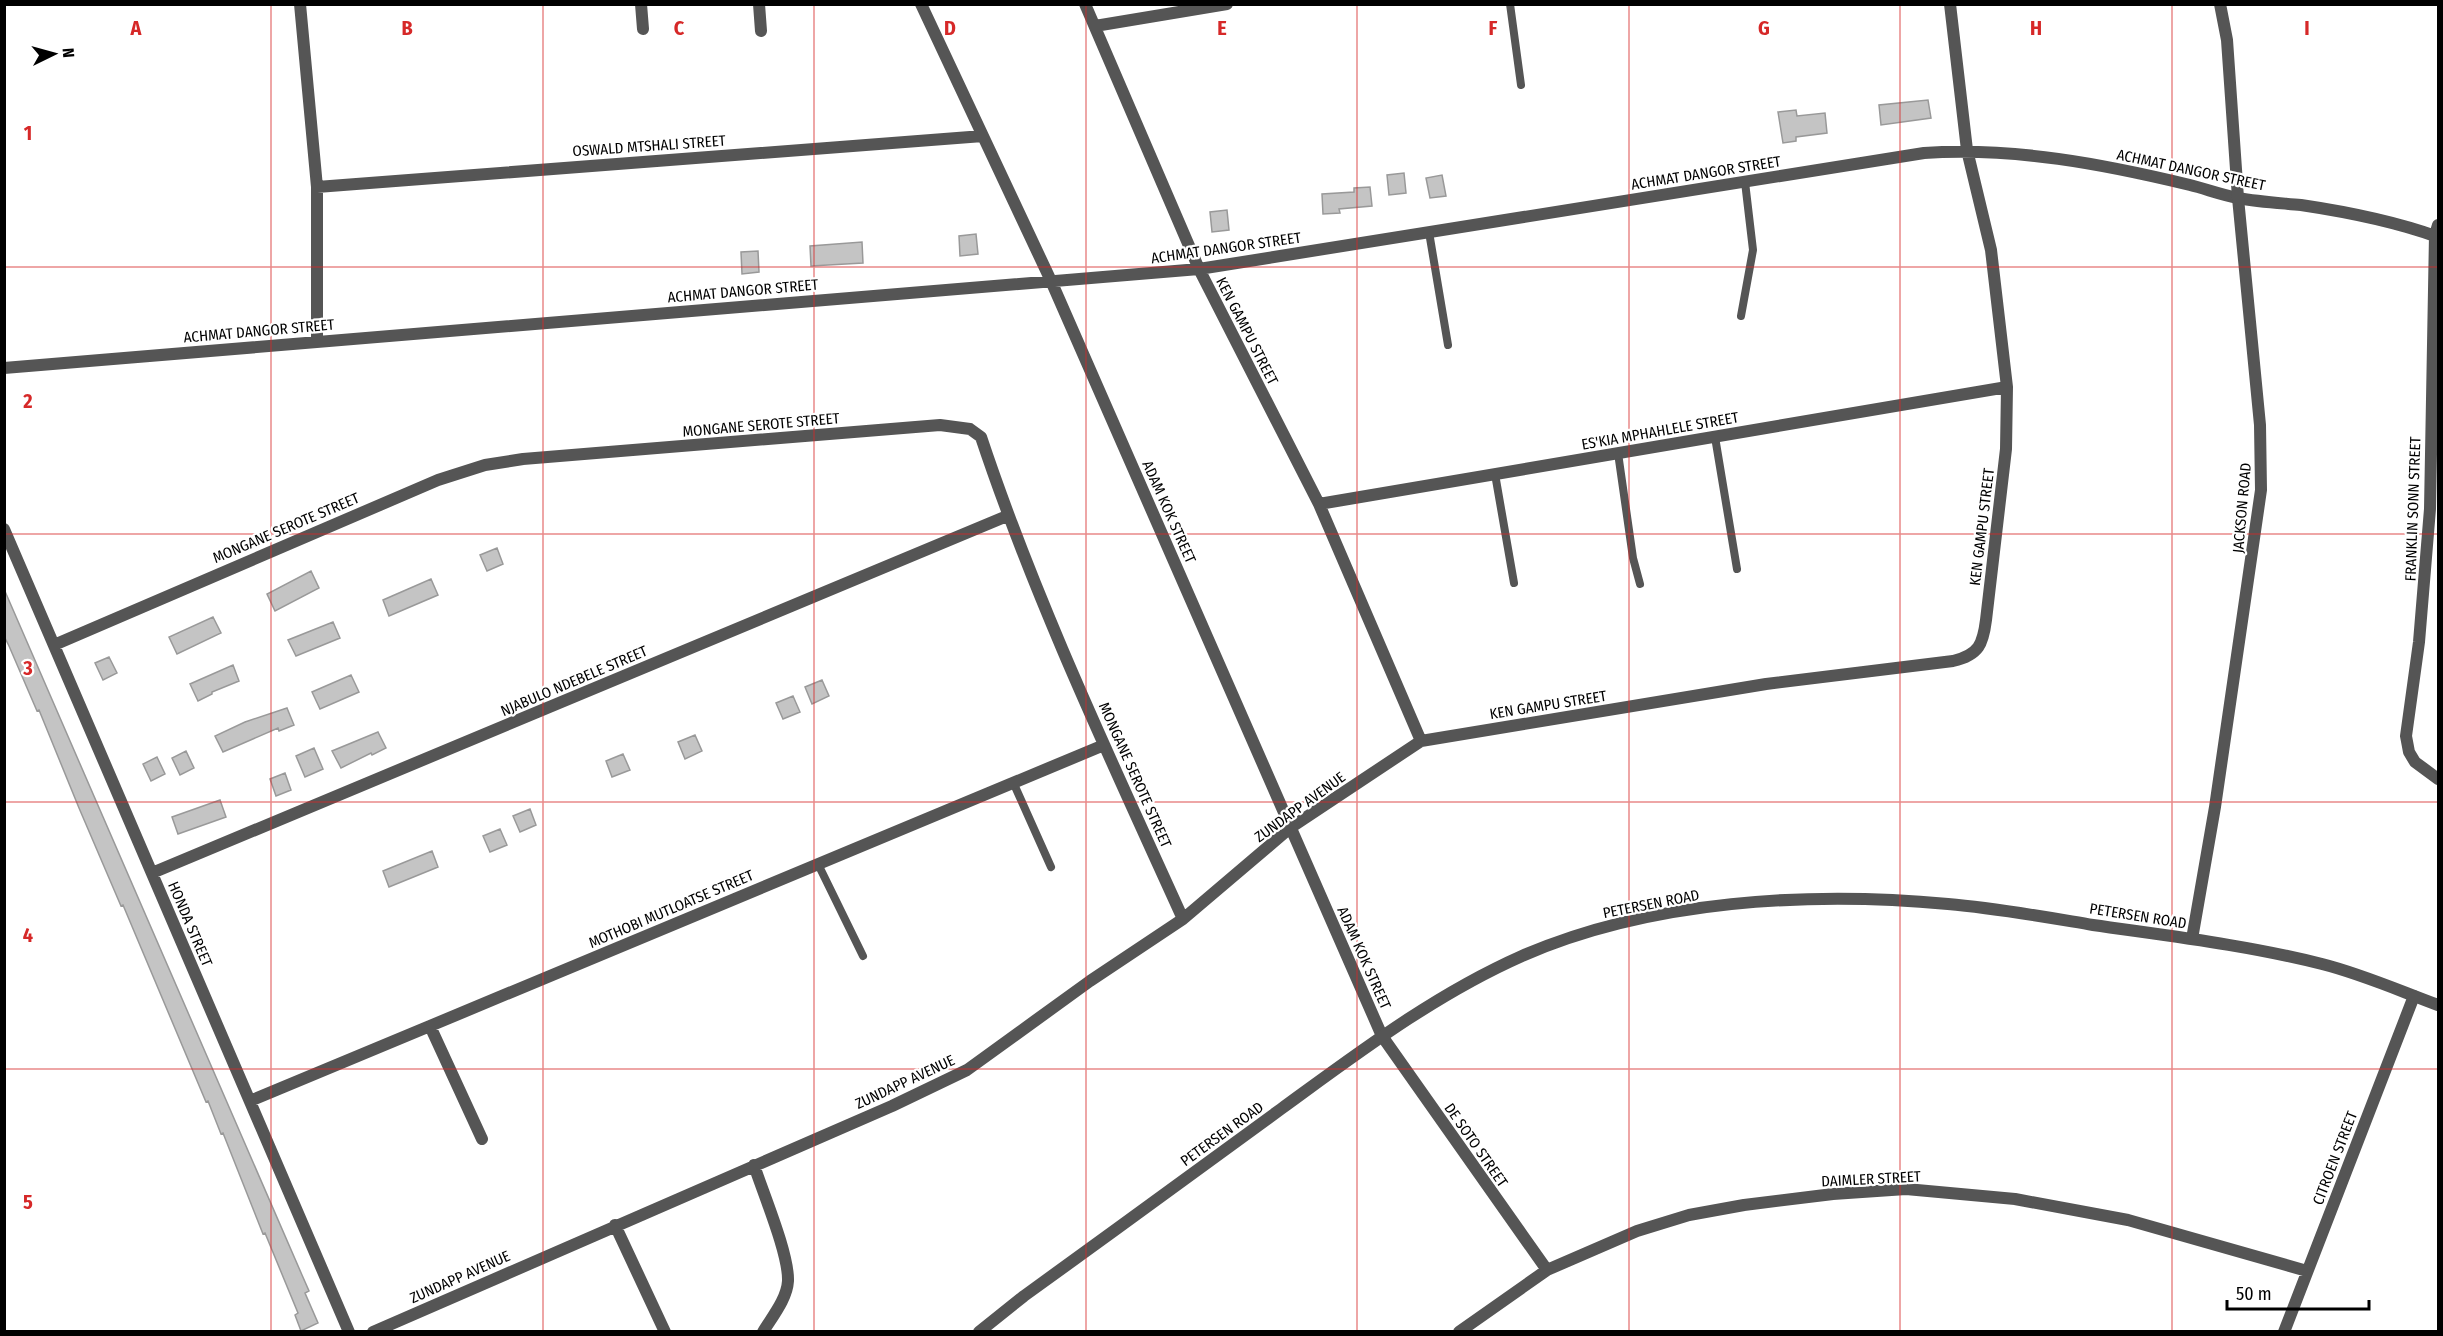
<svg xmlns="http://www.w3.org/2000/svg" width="2443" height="1336" viewBox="0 0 2443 1336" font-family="'Fira Sans Condensed',sans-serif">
  <rect width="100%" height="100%" fill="#fff"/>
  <path fill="#c4c4c4" stroke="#999" stroke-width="1.5" d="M 1928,100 L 1931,118 L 1881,125 L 1879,105 Z
    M 1796,110 L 1797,116 L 1825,113 L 1827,133 L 1796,137 L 1796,141 L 1783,143 L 1778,112 Z
    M 1404,173 L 1406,193 L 1389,195 L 1387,175 Z
    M 1442,175 L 1446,196 L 1430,198 L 1426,178 Z
    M 1370,187 L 1372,206 L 1339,209 L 1340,213 L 1323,214 L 1322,194 L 1354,192 L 1354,188 Z
    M 1227,210 L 1229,230 L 1212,232 L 1210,212 Z
    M 976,234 L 978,254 L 960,256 L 959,236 Z
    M 862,242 L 863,263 L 811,266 L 810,246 Z
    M 758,251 L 759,272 L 742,274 L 741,252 Z
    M 497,548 L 503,564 L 487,571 L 480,555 Z
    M 311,571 L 319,588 L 275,611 L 267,594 Z
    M 431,579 L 438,595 L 389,616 L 383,600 Z
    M 4,589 L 302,1275 L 309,1291 L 305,1293 L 318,1323 L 301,1331 L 295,1315 L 298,1313 L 265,1233 L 263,1234 L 223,1133 L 221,1134 L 208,1101 L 206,1102 L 123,905 L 121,906 L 79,808 L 39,710 L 37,711 L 9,646 L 4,636 Z
    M 213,617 L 221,633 L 177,654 L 169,637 Z
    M 333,622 L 340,638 L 296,656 L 288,640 Z
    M 109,657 L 117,673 L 103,680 L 95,663 Z
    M 233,665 L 239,681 L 212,692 L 212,694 L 198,701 L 190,684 Z
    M 351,675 L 359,692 L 320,709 L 312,692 Z
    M 822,680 L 829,696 L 812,704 L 805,687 Z
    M 793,696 L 800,712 L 783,719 L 776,703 Z
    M 287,708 L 294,725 L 279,731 L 278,728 L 223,752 L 215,736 L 245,722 Z
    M 378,732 L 386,748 L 372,755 L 371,753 L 341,768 L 332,751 Z
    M 695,735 L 702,751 L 685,759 L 678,742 Z
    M 314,748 L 323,769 L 305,777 L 296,756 Z
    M 186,751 L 194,768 L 180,775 L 172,758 Z
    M 623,754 L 630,770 L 612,777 L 606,761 Z
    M 157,757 L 165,774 L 151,781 L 143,764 Z
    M 285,773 L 291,790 L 276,796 L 270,779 Z
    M 220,800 L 226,817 L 178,834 L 172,817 Z
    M 530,809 L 536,825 L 520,832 L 513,816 Z
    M 500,829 L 507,845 L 490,852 L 483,836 Z
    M 432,851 L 438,867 L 389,887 L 383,871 Z"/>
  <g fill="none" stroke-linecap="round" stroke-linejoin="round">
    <path stroke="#555" stroke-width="8" d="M 1510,4 L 1521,85
      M 1429,232 L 1448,345
      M 1741,316 L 1753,250 L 1745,182
      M 1715,437 L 1737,569
      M 1618,453 L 1633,558 L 1640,584
      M 1495,474 L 1514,583
      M 1013,782 L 1051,867
      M 818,864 L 863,956"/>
    <path stroke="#555" stroke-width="12" d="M 300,4 L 317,187
      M 641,4 L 643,29
      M 759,4 L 761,31
      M 921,4 L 1052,283 L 1382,1036 L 1547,1270
      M 1085,4 L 1199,269 L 1319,504 L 1421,741
      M 1095,26 L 1227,4
      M 2438,225 L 2435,235 L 2430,509 L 2419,642 L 2406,736 L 2409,752 L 2415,762 L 2438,779
      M 317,341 L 317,187 L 983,136
      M 4,368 L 1199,269 L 1924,153 C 2014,147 2103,164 2190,185 C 2206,189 2222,195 2238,198 C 2259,202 2280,203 2301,205 C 2348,212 2394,221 2438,237
      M 1319,504 L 2007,387
      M 4,529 L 349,1332
      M 54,645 L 438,480 L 485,465 L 523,459 L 940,425 L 970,429 L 981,437 C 1036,602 1111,760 1183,919
      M 152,873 L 1007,516
      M 430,1026 L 482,1139
      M 250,1101 L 1104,745
      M 754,1165 C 763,1193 789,1254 788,1281 C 787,1299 772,1317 763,1332
      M 615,1225 L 665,1332
      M 373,1332 L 892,1106 L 967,1070 L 1090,981 L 1183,919 L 1290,828 L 1421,741 L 1766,684 L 1953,661 C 1979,655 1983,644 1986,620 L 2006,449 L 2007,387 L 1991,250 L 1967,150 L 1950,4
      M 1459,1332 L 1547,1270 L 1637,1231 L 1689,1215 L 1744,1205 L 1833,1194 L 1906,1189 L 2015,1199 L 2128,1220 L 2307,1271
      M 2284,1332 L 2414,996"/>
    <path stroke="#555" stroke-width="12" d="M 2192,939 L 2215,807 L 2261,490 L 2260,425 L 2238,198 L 2227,40 L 2220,4
      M 979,1332 L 1024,1296 C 1110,1234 1195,1172 1281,1109 C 1358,1053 1434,995 1522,956 C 1650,900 1810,891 1948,904 C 1996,908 2045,917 2093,925 C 2169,936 2247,945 2322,964 C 2362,974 2400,991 2438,1005"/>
  </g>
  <path fill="none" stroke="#d62828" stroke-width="1.5" stroke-opacity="0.55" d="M 271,4 L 271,1332M 543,4 L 543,1332M 814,4 L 814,1332M 1086,4 L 1086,1332M 1357,4 L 1357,1332M 1629,4 L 1629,1332M 1900,4 L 1900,1332M 2172,4 L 2172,1332M 4,267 L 2438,267M 4,534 L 2438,534M 4,802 L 2438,802M 4,1069 L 2438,1069"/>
  <g text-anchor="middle" stroke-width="4.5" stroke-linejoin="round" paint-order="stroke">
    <g font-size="15" fill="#000" stroke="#fff">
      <text transform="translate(649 146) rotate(-4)" y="5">OSWALD MTSHALI STREET</text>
      <text transform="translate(2191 170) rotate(12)" y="5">ACHMAT DANGOR STREET</text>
      <text transform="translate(1706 173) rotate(-9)" y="5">ACHMAT DANGOR STREET</text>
      <text transform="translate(1226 248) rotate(-8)" y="5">ACHMAT DANGOR STREET</text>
      <text transform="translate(743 291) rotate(-5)" y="5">ACHMAT DANGOR STREET</text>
      <text transform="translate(259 331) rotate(-5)" y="5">ACHMAT DANGOR STREET</text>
      <text transform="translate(1247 331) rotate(63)" y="5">KEN GAMPU STREET</text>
      <text transform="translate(761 425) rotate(-5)" y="5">MONGANE SEROTE STREET</text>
      <text transform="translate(1660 431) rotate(-10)" y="5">ES'KIA MPHAHLELE STREET</text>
      <text transform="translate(2242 508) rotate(-85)" y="5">JACKSON ROAD</text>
      <text transform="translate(2413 509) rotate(-88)" y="5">FRANKLIN SONN STREET</text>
      <text transform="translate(1169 512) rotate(66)" y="5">ADAM KOK STREET</text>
      <text transform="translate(1982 527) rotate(-83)" y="5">KEN GAMPU STREET</text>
      <text transform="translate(286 528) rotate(-23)" y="5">MONGANE SEROTE STREET</text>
      <text transform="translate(574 681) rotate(-23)" y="5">NJABULO NDEBELE STREET</text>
      <text transform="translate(1548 705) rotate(-9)" y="5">KEN GAMPU STREET</text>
      <text transform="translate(1135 775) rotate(66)" y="5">MONGANE SEROTE STREET</text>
      <text transform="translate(1300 807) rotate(-36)" y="5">ZUNDAPP AVENUE</text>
      <text transform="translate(1651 904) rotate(-11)" y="5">PETERSEN ROAD</text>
      <text transform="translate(671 909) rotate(-23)" y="5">MOTHOBI MUTLOATSE STREET</text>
      <text transform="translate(2138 916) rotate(9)" y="5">PETERSEN ROAD</text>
      <text transform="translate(190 924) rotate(67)" y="5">HONDA STREET</text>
      <text transform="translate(1364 958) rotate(66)" y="5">ADAM KOK STREET</text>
      <text transform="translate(905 1082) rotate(-25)" y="5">ZUNDAPP AVENUE</text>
      <text transform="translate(1222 1134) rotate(-36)" y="5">PETERSEN ROAD</text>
      <text transform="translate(1476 1145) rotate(55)" y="5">DE SOTO STREET</text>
      <text transform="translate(2335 1158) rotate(-69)" y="5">CITROEN STREET</text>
      <text transform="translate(1871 1179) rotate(-3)" y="5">DAIMLER STREET</text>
      <text transform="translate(460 1277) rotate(-24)" y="5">ZUNDAPP AVENUE</text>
    </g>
  </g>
  <g font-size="20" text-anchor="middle" font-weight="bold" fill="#d62828" stroke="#fff" stroke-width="4.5" stroke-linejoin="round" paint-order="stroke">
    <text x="136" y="35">A</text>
    <text x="407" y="35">B</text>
    <text x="679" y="35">C</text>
    <text x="950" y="35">D</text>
    <text x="1222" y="35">E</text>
    <text x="1493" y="35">F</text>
    <text x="1764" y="35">G</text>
    <text x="2036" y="35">H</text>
    <text x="2307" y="35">I</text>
    <text x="28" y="140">1</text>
    <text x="28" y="408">2</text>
    <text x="28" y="675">3</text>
    <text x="28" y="942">4</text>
    <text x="28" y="1209">5</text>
  </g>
  <rect width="2443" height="1336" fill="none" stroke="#000000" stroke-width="12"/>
  <g transform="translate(54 54) rotate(85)" stroke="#ffffff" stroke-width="4.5" paint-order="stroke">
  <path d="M0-4.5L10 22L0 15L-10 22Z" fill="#000000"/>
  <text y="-9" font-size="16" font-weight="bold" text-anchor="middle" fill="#000000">N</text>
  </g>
  <path d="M2227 1300v9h142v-9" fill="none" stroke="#000000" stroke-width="3"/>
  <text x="2236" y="1300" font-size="18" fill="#000000" stroke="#ffffff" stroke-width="4.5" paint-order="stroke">50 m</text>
</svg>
